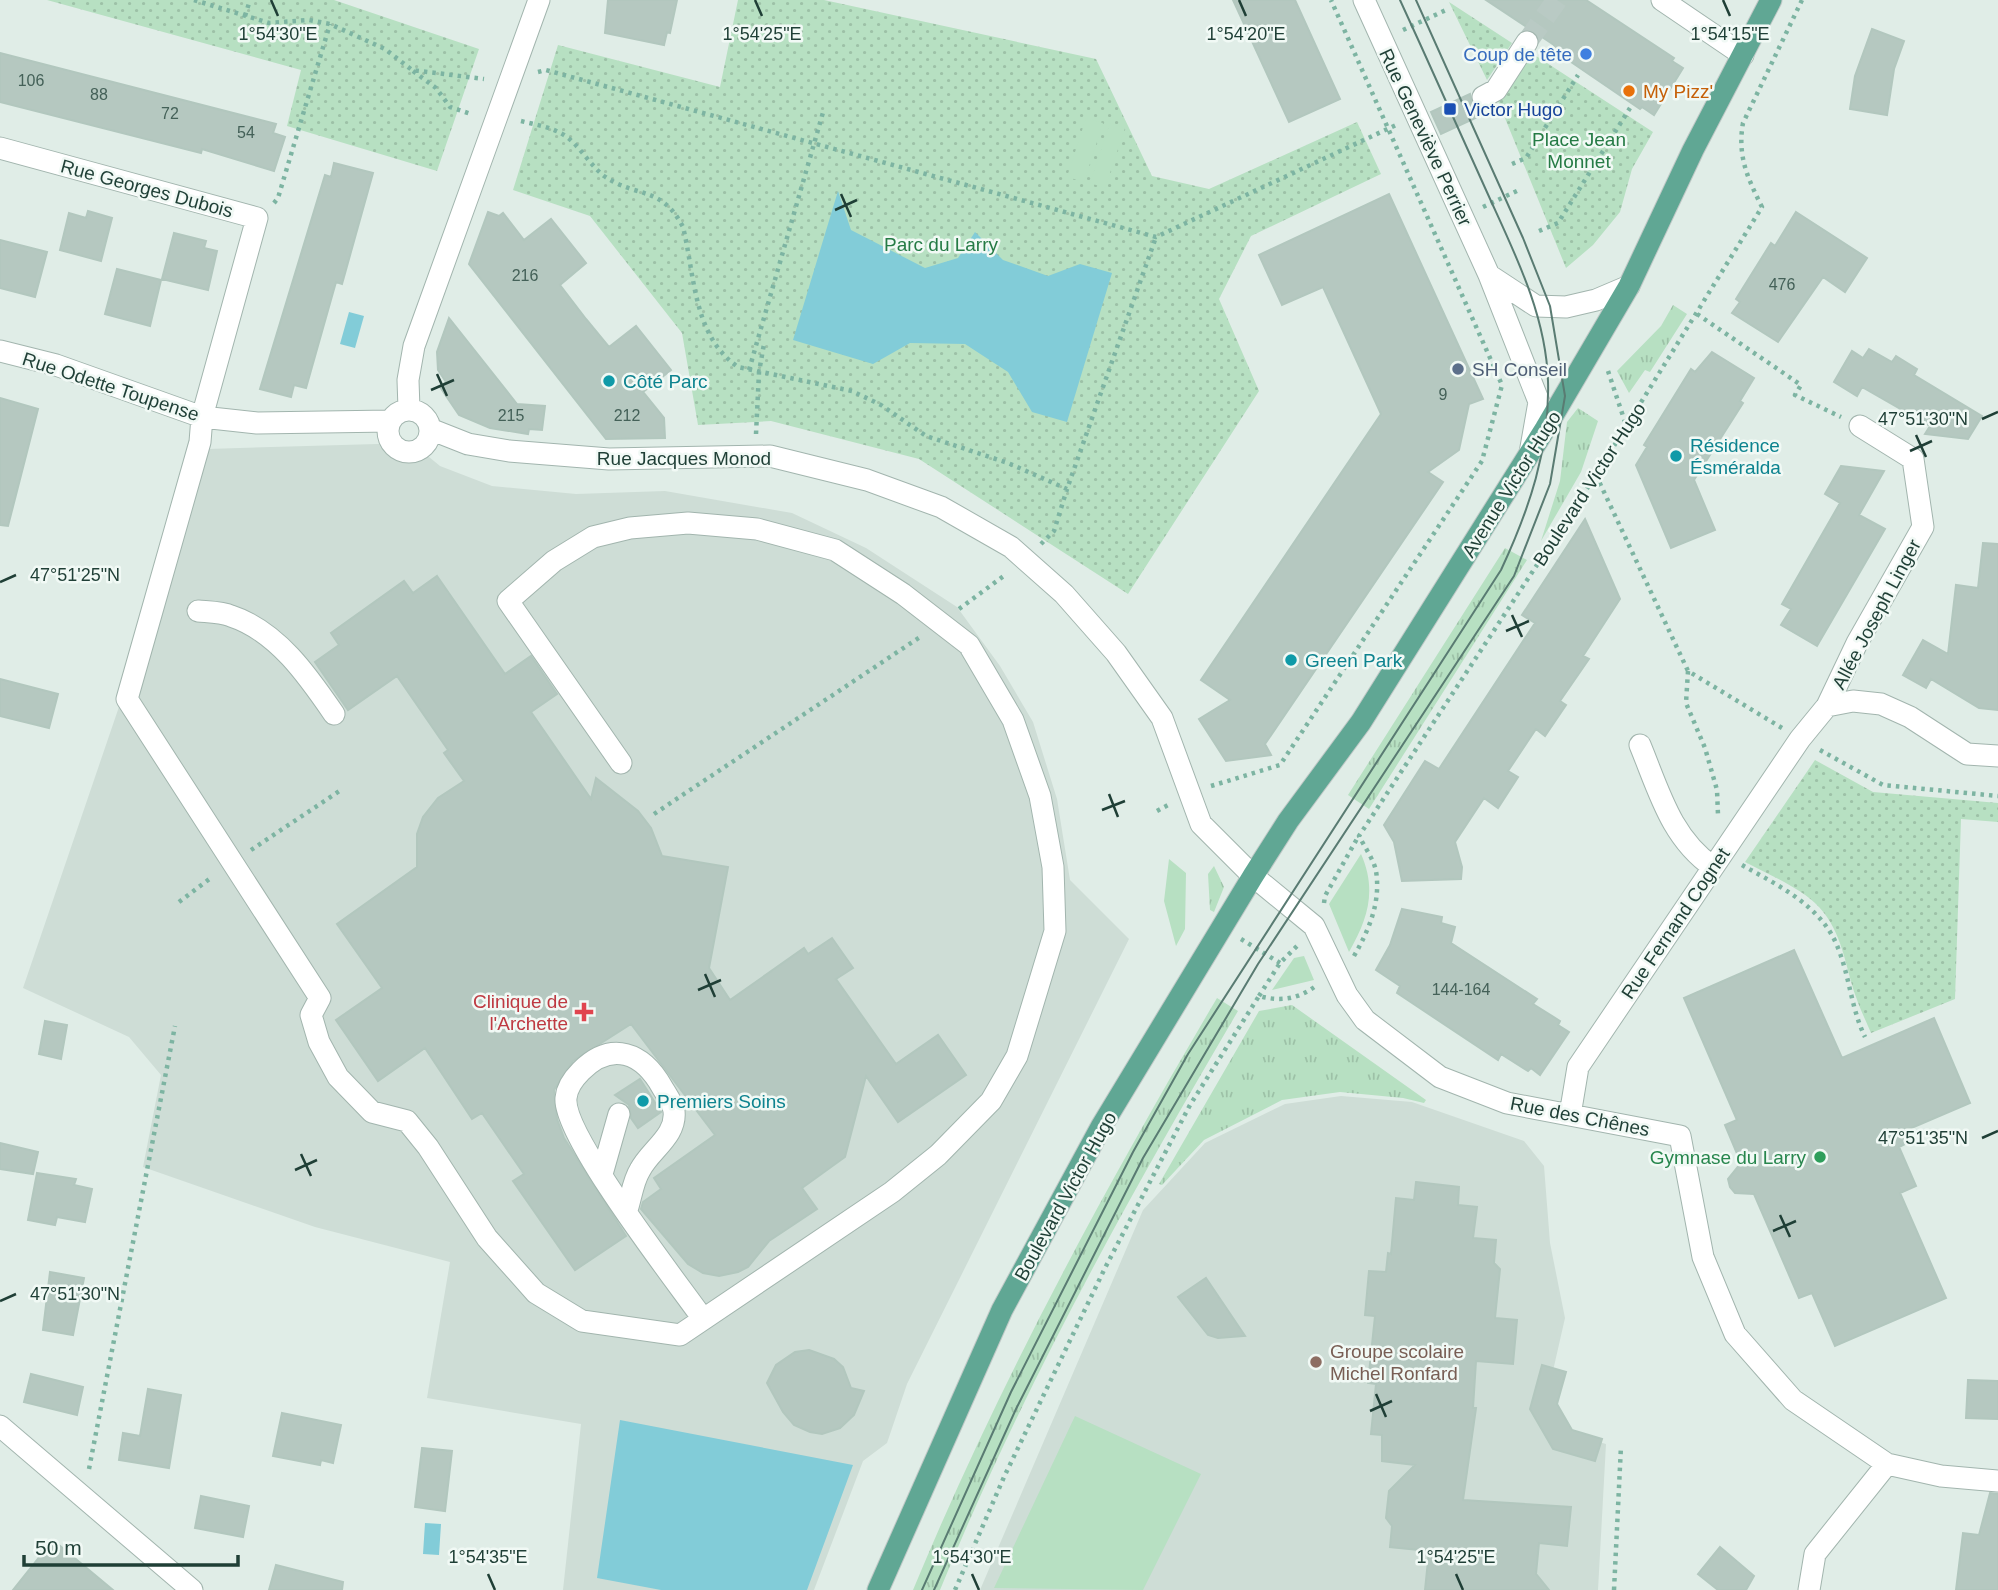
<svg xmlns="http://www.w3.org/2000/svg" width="1998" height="1590" viewBox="0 0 1998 1590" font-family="Helvetica,sans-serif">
  <defs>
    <pattern id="grass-tufts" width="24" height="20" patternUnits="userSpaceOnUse" patternTransform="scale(1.75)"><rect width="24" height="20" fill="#b7e0c2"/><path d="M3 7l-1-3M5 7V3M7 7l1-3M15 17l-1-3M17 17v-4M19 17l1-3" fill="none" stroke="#9dc1a7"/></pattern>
    <pattern id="park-dots" width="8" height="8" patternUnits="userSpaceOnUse" patternTransform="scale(1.75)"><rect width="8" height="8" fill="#b7e0c2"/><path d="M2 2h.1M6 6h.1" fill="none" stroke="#9dc1a7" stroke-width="1.8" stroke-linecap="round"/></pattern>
  </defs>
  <rect width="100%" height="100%" fill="#e0ede7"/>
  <path fill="#ceddd6" d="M 412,443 L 440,466 L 492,486 L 576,494 L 665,491 L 792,513 L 866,548 L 957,607 L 1000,666 L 1033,722 L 1057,799 L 1070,880 L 1129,939 L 907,1384 L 887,1443 L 863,1461 L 814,1590 L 563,1590 L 581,1424 L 427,1398 L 450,1262 L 315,1227 L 143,1167 L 161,1075 L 129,1037 L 23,988 L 207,449 Z
    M 1341,1096 L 1412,1102 L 1524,1141 L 1544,1166 L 1550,1243 L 1565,1318 L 1545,1406 L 1565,1432 L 1606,1444 L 1598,1590 L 980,1590 L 1143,1210 L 1205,1143 L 1285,1104 Z"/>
  <path fill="url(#grass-tufts)" d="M 1673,305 L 1687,314 L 1650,372 L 1645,370 L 1629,393 L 1617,371 L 1661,326 Z
    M 1578,408 L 1598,421 L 1581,472 L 1541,541 L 1560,481 L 1567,422 Z
    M 1505,548 L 1527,560 L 1369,809 L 1348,795 Z
    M 1214,866 L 1224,887 L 1214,912 L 1210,910 L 1208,874 Z
    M 1217,998 L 1238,1011 C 1128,1198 1022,1389 940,1590 L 913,1590 C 998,1385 1104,1189 1217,998 Z
    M 1292,1005 L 1426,1100 L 1424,1103 L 1403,1098 L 1340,1092 L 1282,1100 L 1204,1140 L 1162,1185 L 1159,1184 L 1259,1011 Z"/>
  <path fill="url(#park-dots)" d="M 47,0 L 334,0 L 479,49 L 437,171 L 287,126 L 301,70 Z
    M 738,0 L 824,0 L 1096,59 L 1152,176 L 1209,189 L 1357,122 L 1381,174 L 1251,236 L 1219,299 L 1259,391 L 1128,594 L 919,459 L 771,421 L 698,425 L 682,333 L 590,216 L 513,190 L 558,45 L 720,87 Z
    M 1449,2 L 1512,43 L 1487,80 Z
    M 1530,52 L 1653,132 L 1632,169 L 1620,212 L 1593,245 L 1566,268 L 1498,101 Z
    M 1815,760 L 1873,792 L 1998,803 L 1998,822 L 1961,819 L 1955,999 L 1871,1033 C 1866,1021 1860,1009 1856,997 C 1845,966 1843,933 1819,907 C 1800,887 1769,875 1745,862 Z"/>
  <path fill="#b7e0c2" d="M 1086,118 L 1103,123 L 1084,182 L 1067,177 Z
    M 1110,123 L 1125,128 L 1105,188 L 1090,183 Z
    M 1361,854 C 1377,890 1368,919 1349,952 L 1329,904 Z
    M 1169,859 L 1186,873 L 1185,929 L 1176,946 L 1164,901 Z
    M 1304,956 L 1314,980 L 1272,990 L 1294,958 Z
    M 1075,1416 L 1201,1474 L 1143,1590 L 994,1588 Z"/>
  <path fill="#82ccd8" d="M 838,191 L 851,230 L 925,268 L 958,258 L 975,232 L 1003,260 L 1048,276 L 1080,264 L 1112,273 L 1067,422 L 1032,412 L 1008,372 L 965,344 L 910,343 L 873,364 L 793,340 Z
    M 349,312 L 364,316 L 355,348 L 340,344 Z
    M 620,1420 L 853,1465 L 807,1590 L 661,1590 L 597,1578 Z
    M 425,1523 L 441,1524 L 439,1555 L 423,1554 Z"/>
  <path fill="#b5c8c0" stroke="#b2c7be" stroke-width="2" d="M 608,0 L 677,0 L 670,33 L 667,32 L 664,45 L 605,33 Z
    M 1233,0 L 1295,0 L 1340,99 L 1289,122 Z
    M 1486,0 L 1586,0 L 1674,58 L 1672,61 L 1683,68 L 1654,115 L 1642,107 L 1640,109 L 1552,49 L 1554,45 Z
    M 1872,29 L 1904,41 L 1894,69 L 1887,115 L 1850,109 L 1855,76 Z
    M 0,53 L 276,124 L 273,133 L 285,137 L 274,171 L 202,149 L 201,153 L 0,102 Z
    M 1470,94 L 1472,104 L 1486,113 L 1441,134 L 1431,112 Z
    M 334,163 L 373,173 L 342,284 L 336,282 L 306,388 L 294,385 L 291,397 L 260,389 L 325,175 L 331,177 Z
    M 1389,194 L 1483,399 L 1469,404 L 1459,450 L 1428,472 L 1443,482 L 1265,744 L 1271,755 L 1226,761 L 1199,719 L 1230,700 L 1201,680 L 1381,414 L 1323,287 L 1282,305 L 1259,255 Z
    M 88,211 L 112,218 L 101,261 L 60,250 L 69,213 L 86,218 Z
    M 488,212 L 499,216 L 503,213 L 524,240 L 551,219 L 586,263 L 560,285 L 586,319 L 609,347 L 636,326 L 671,370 L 643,392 L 664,418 L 665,438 L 606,439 L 469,264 Z
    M 1796,212 L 1867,258 L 1845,292 L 1823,277 L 1778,342 L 1732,313 L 1740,302 L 1736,299 L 1771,243 L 1775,246 Z
    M 174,233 L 206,241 L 204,248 L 217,251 L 208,290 L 162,279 Z
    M 0,240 L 47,252 L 35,297 L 0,288 Z
    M 117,269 L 161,280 L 150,326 L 105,314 Z
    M 449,318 L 517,404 L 545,406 L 542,430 L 529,429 L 528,434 L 490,428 L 459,415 L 440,387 L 446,382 L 438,370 L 437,352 Z
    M 1869,349 L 1892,362 L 1896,356 L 1917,369 L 1914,375 L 1982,416 L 1968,439 L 1925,434 L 1930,426 L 1862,387 L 1857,396 L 1834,382 L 1852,351 L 1863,358 Z
    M 1712,352 L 1754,378 L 1740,401 L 1743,403 L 1694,480 L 1715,530 L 1671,548 L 1636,465 L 1647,447 L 1644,445 L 1691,369 L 1695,372 Z
    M 0,398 L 38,409 L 8,526 L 0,525 Z
    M 1841,466 L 1884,471 L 1859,515 L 1885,529 L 1817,646 L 1781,625 L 1791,609 L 1782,604 L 1840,503 L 1825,494 Z
    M 1585,519 L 1620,599 L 1583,656 L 1589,659 L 1560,701 L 1566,705 L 1545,736 L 1536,729 L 1508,771 L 1518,777 L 1498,808 L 1484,798 L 1455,842 L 1462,867 L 1461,879 L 1402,881 L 1394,842 L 1384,825 L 1425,761 L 1439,769 L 1535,623 L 1522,615 Z
    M 1983,543 L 1998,544 L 1998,710 L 1979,708 L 1931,679 L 1926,688 L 1903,675 L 1923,640 L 1948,654 L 1956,585 L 1978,588 Z
    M 437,576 L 505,674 L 531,656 L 557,694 L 531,712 L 591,799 L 596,778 L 638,811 L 651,828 L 662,856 L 728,867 L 709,968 L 730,1000 L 804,948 L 808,954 L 832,938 L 853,968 L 836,979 L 896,1064 L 938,1035 L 966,1075 L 898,1122 L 866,1076 L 845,1157 L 802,1188 L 817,1209 L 769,1241 L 748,1267 L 738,1272 L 719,1276 L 703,1273 L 688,1264 L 641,1209 L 643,1202 L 661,1189 L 654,1178 L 715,1135 L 631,1024 L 573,1061 L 554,1090 L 557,1119 L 564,1138 L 626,1236 L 575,1270 L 513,1181 L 524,1174 L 482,1113 L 472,1119 L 425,1048 L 378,1081 L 336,1020 L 382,988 L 337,924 L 417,867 L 417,834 L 423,817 L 438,798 L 464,781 L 444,753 L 448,750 L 397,676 L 348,710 L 315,662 L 339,645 L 331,633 L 404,581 L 413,593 Z
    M 0,679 L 58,694 L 49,728 L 0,716 Z
    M 1402,909 L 1442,917 L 1441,923 L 1455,927 L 1451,943 L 1537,999 L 1533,1004 L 1560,1021 L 1558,1025 L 1569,1032 L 1540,1075 L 1531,1068 L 1528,1071 L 1501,1054 L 1498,1060 L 1397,993 L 1400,986 L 1376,970 L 1390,945 Z
    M 1794,950 L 1842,1058 L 1934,1018 L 1970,1103 L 1902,1132 L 1907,1143 L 1899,1147 L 1916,1186 L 1900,1193 L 1946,1298 L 1835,1346 L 1812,1293 L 1799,1298 L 1754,1194 L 1735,1193 L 1730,1187 L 1728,1179 L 1741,1163 L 1725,1125 L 1737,1120 L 1684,998 Z
    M 45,1021 L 67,1025 L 61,1059 L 39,1054 Z
    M 640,1079 L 661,1112 L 638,1128 L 631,1118 L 629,1105 L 615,1095 Z
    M 0,1143 L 38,1152 L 33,1174 L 0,1169 Z
    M 37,1173 L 76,1179 L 74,1185 L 92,1189 L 85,1222 L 57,1217 L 55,1225 L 28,1220 Z
    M 1416,1182 L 1459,1187 L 1458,1205 L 1477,1207 L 1473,1238 L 1496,1240 L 1494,1263 L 1500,1269 L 1495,1318 L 1517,1320 L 1513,1364 L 1476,1361 L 1473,1408 L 1476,1408 L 1463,1500 L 1571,1507 L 1567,1546 L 1539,1543 L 1536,1574 L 1549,1590 L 1425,1590 L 1429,1551 L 1390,1547 L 1392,1526 L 1386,1518 L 1389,1491 L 1415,1465 L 1382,1461 L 1382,1435 L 1371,1434 L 1376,1384 L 1368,1383 L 1375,1316 L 1365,1315 L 1369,1271 L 1386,1272 L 1388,1253 L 1391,1254 L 1396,1198 L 1414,1200 Z
    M 50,1272 L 84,1278 L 73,1335 L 43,1330 Z
    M 1206,1278 L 1245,1336 L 1218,1338 L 1208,1335 L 1178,1297 Z
    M 809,1350 L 834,1359 L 843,1367 L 851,1388 L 864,1391 L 854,1415 L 840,1428 L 822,1434 L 810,1432 L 794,1425 L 783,1412 L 767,1383 L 776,1365 L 795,1352 Z
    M 1542,1365 L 1566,1372 L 1557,1404 L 1572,1430 L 1602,1439 L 1595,1461 L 1553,1449 L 1530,1409 Z
    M 31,1374 L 83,1387 L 77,1415 L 24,1402 Z
    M 1968,1380 L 1998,1381 L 1998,1419 L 1966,1418 Z
    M 148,1389 L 181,1395 L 169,1468 L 119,1460 L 123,1433 L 140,1436 Z
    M 282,1413 L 341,1425 L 333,1463 L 321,1460 L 320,1465 L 273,1456 Z
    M 422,1448 L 452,1451 L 445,1511 L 415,1507 Z
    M 1990,1493 L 1998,1494 L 1998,1590 L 1956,1590 L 1963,1533 L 1979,1535 Z
    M 201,1496 L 249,1506 L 243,1537 L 195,1528 Z
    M 53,1540 L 113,1590 L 13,1590 Z
    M 1720,1547 L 1754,1576 L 1746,1590 L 1718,1590 L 1698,1574 Z
    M 276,1565 L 343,1582 L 342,1590 L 269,1590 Z"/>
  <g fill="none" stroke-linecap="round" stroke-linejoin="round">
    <path stroke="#b9cac4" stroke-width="21" stroke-dasharray="21 10" stroke-linecap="butt" d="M 1527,42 L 1557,0"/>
    <g stroke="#a2b5ae" stroke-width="23">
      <path id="minor" d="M 1364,0 L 1489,275 L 1536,306 L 1566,307 L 1596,300 L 1629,286
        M 1662,0 L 1743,55
        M 1483,97 L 1496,90 L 1527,42
        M 0,148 L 257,218 L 202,417 L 200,442 L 127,699 L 320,998 L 311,1015 L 319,1042 L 338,1077 L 372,1112 L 407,1121 L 428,1147 L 487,1238 L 536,1293 L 582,1321 L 680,1335 L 892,1192 L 938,1155 L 991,1101 L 1017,1056 L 1055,931 L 1053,867 L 1040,796 L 1013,720 L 969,645 L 903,594 L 835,550 L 757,529 L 688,523 L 630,528 L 593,537 L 554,561 L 508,601 L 621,763
        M 1489,275 L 1539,402 L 1530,453
        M 0,351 L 56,365 L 202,417 L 257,423 L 390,421
        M 409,409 L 408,380 L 414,346 L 539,0
        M388 431a21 21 0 1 1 42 0a21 21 0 1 1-42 0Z
        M 430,429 L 468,444 L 509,451 L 609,459 L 770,456 L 867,480 L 941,507 L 1011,547 L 1064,594 L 1116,653 L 1162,718 L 1201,824 L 1253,876 L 1314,926 L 1347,995 L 1365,1020 L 1440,1077 L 1507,1103 L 1680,1136 L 1703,1257 L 1735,1334 L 1793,1400 L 1887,1464
        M 198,611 C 209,612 222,612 231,616 C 277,631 308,676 334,714
        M 1827,706 L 1857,643 L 1923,527 L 1913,459 L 1860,426
        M 1640,745 C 1659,791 1671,838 1713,867
        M 1570,1115 L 1578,1067 L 1800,739 L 1827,706 L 1853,701 L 1881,704 L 1910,717 L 1967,754 L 1998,756
        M 602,1174 L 619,1114
        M 627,1210 C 631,1198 633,1181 640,1170 C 650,1150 677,1136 674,1111 C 673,1103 666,1094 662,1087 C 643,1053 612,1040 581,1071 C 574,1078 567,1087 566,1098 C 562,1135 677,1282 703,1319
        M 0,1426 L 192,1590
        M 1809,1590 L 1815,1554 L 1887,1464 L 1941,1476 L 1998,1481"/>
    </g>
    <g stroke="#c0c9c7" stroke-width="23">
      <path id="major" d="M 878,1590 L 1002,1310 L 1101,1127 L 1253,876 L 1288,821 L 1361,722 L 1545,429 L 1629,286 L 1693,150 L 1771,0"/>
    </g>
    <path stroke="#7db4a2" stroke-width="4.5" stroke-dasharray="3.5 5" stroke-linecap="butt" d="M 194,0 L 269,23 L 309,20 L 330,24 L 385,49 L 412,70 L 484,79
      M 245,16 L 250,0
      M 1403,30 L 1446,10
      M 413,71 L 436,88 L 450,107 L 471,114
      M 538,72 L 546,70 L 1156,237 L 1396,125
      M 521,121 C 537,125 553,127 567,137 C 581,148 590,165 604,176 C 638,199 661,185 683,227 C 695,276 693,336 738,367 L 852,391 L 881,405 L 926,436 L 1008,463 L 1067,489 L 1156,237
      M 1512,164 L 1526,158 L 1578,75
      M 274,203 L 278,198 L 330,24
      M 1483,207 L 1521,189
      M 1539,231 L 1558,223 L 1630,108
      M 1697,314 L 1801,385 L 1795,395 L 1841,417
      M 749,370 L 824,109
      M 1608,371 L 1626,425
      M 756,434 L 759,372 L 764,344
      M 1596,475 L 1688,671 L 1782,728
      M 1041,544 L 1054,531 L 1067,489
      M 959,609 L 1005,575
      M 1688,671 L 1686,703 L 1705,748 L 1717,790 L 1718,815
      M 1820,750 L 1883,785 L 1998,796
      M 1211,786 L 1280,765 L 1482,461 L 1502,385 L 1331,0
      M 1157,811 L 1168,805
      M 654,814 L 920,637
      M 251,850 L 341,790
      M 1742,865 C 1779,886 1822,906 1838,948 C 1850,978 1851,1008 1865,1037
      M 179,902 L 212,877
      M 1324,903 L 1325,896 L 1358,837
      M 1241,939 L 1280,963
      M 1354,956 C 1369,930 1381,902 1376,871 C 1374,860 1364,846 1359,836 L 1596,475 L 1762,207 C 1748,179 1737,156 1743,123 L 1802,0
      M 1259,996 L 1280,963 L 1299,944
      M 89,1469 L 175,1026
      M 955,1590 L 1004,1477 L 1105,1268 L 1190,1105 L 1259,996 C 1281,1002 1299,999 1317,985
      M 1614,1590 L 1621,1446"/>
    <use href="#minor" stroke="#fff" stroke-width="21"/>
    <use href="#major" stroke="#60a794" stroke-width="21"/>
    <path stroke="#597b72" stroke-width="2" d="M 922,1590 L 1011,1392 L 1133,1152 L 1188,1054 L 1501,570 C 1529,510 1550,449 1548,381 C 1546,313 1513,250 1486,190 C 1457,126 1429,63 1400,0
      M 934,1590 L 1016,1409 L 1143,1158 L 1258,964 L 1514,576 L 1550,484 L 1565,396 L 1550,306 L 1523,238 L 1416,0"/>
  </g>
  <path fill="none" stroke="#1f3f36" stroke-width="2.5" d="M 271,0 L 278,16M 755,0 L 762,16M 1239,0 L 1246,16M 1723,0 L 1730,16M 841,194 L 851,217M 835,210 L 857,200M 437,374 L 447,396M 431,390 L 454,380M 1982,419 L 1998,412M 1916,435 L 1926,457M 1910,451 L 1932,441M 0,582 L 16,575M 1512,615 L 1522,637M 1506,631 L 1529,621M 1109,794 L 1118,817M 1102,810 L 1125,801M 705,974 L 715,997M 698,990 L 721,980M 1982,1138 L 1998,1131M 301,1154 L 311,1176M 295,1170 L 317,1160M 1780,1215 L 1790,1237M 1773,1231 L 1796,1221M 0,1301 L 16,1294M 1376,1394 L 1386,1417M 1370,1411 L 1392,1401M 488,1574 L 495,1590M 972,1574 L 979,1590M 1456,1574 L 1463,1590"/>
  <circle fill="#3f7fe0" stroke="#f1f9f5" stroke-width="2.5" cx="1586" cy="54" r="7"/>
  <circle fill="#e8710a" stroke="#f1f9f5" stroke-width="2.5" cx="1629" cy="91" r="7"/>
  <rect fill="#1a4fb4" stroke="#f1f9f5" stroke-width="2.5" x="1443" y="102" width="14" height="14" rx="3.5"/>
  <circle fill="#5c6f8a" stroke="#f1f9f5" stroke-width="2.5" cx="1458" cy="369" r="7"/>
  <g fill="#0f9aa8" stroke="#f1f9f5" stroke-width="2.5">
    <circle cx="609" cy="381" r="7"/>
    <circle cx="1676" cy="456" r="7"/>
    <circle cx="1291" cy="660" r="7"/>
    <circle cx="643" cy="1101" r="7"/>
  </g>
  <path fill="#e0444e" stroke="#f1f9f5" stroke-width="2.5" d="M580.5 1001.5h7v7h7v7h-7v7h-7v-7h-7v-7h7z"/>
  <circle fill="#2e9e5b" stroke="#f1f9f5" stroke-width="2.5" cx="1820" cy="1157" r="7"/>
  <circle fill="#8d6e63" stroke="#f1f9f5" stroke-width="2.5" cx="1316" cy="1362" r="7"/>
  <g text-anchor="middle" stroke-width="5" stroke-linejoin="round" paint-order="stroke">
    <g font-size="16" fill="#446158">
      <text x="31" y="86">106</text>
      <text x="99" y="100">88</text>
      <text x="170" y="119">72</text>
      <text x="246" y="138">54</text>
      <text x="525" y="281">216</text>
      <text x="1782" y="290">476</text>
      <text x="1443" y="400">9</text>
      <text x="511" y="421">215</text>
      <text x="627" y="421">212</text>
      <text x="1461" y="995">144-164</text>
    </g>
    <g font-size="19" fill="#366cbe" stroke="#f1f9f5" text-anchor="end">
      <text x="1572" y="61">Coup de tête</text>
    </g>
    <g font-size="19" fill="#c56008" stroke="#f1f9f5" text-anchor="start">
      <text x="1643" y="98">My Pizz'</text>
    </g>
    <g font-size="19" fill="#164399" stroke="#f1f9f5" text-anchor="start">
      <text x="1464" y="116">Victor Hugo</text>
    </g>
    <g font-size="19" fill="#1f3f36" stroke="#f1f9f5">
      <text transform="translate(1426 137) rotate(65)" y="7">Rue Geneviève Perrier</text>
      <text transform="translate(147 188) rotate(15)" y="7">Rue Georges Dubois</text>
      <text transform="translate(111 386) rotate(18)" y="7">Rue Odette Toupense</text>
      <text x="684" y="465">Rue Jacques Monod</text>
      <text transform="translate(1511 484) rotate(-58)" y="7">Avenue Victor Hugo</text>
      <text transform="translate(1589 484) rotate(-57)" y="7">Boulevard Victor Hugo</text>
      <text transform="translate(1876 614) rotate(-62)" y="7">Allée Joseph Linger</text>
      <text transform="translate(1675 923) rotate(-56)" y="7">Rue Fernand Cognet</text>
      <text transform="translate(1580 1116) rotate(11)" y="7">Rue des Chênes</text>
      <text transform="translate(1065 1196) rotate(-61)" y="7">Boulevard Victor Hugo</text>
    </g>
    <g font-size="19" fill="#257b45" stroke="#f1f9f5">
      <text x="1579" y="146">Place Jean<tspan x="1579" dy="22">Monnet</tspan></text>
      <text x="941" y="251">Parc du Larry</text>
    </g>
    <g font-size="19" fill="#4e5e75" stroke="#f1f9f5" text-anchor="start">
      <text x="1472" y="376">SH Conseil</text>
    </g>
    <g font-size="19" fill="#0d838f" stroke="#f1f9f5" text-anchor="start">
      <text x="623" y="388">Côté Parc</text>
      <text x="1690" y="452">Résidence<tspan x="1690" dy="22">Ésméralda</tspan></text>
      <text x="1305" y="667">Green Park</text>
      <text x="657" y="1108">Premiers Soins</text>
    </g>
    <g font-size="19" fill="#be3a42" stroke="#f1f9f5" text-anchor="end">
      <text x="568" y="1008">Clinique de<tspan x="568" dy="22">l'Archette</tspan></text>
    </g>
    <g font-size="19" fill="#27864d" stroke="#f1f9f5" text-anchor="end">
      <text x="1806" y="1164">Gymnase du Larry</text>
    </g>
    <g font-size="19" fill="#785e54" stroke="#f1f9f5" text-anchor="start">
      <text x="1330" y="1358">Groupe scolaire<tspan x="1330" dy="22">Michel Ronfard</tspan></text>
    </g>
  </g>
  <g font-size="18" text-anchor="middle" fill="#1f3f36" stroke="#f1f9f5" stroke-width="5" stroke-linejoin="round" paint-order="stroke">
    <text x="278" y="40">1°54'30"E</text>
    <text x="762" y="40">1°54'25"E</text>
    <text x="1246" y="40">1°54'20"E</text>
    <text x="1730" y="40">1°54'15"E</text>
    <text x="1923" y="425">47°51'30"N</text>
    <text x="75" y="581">47°51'25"N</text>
    <text x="1923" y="1144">47°51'35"N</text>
    <text x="75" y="1300">47°51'30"N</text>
    <text x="488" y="1563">1°54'35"E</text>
    <text x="972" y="1563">1°54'30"E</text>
    <text x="1456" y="1563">1°54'25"E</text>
  </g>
  <path d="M24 1555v10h214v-10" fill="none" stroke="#1f3f36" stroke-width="3.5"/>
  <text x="35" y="1555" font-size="21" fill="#1f3f36" stroke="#f1f9f5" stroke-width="5" paint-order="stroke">50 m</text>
</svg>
